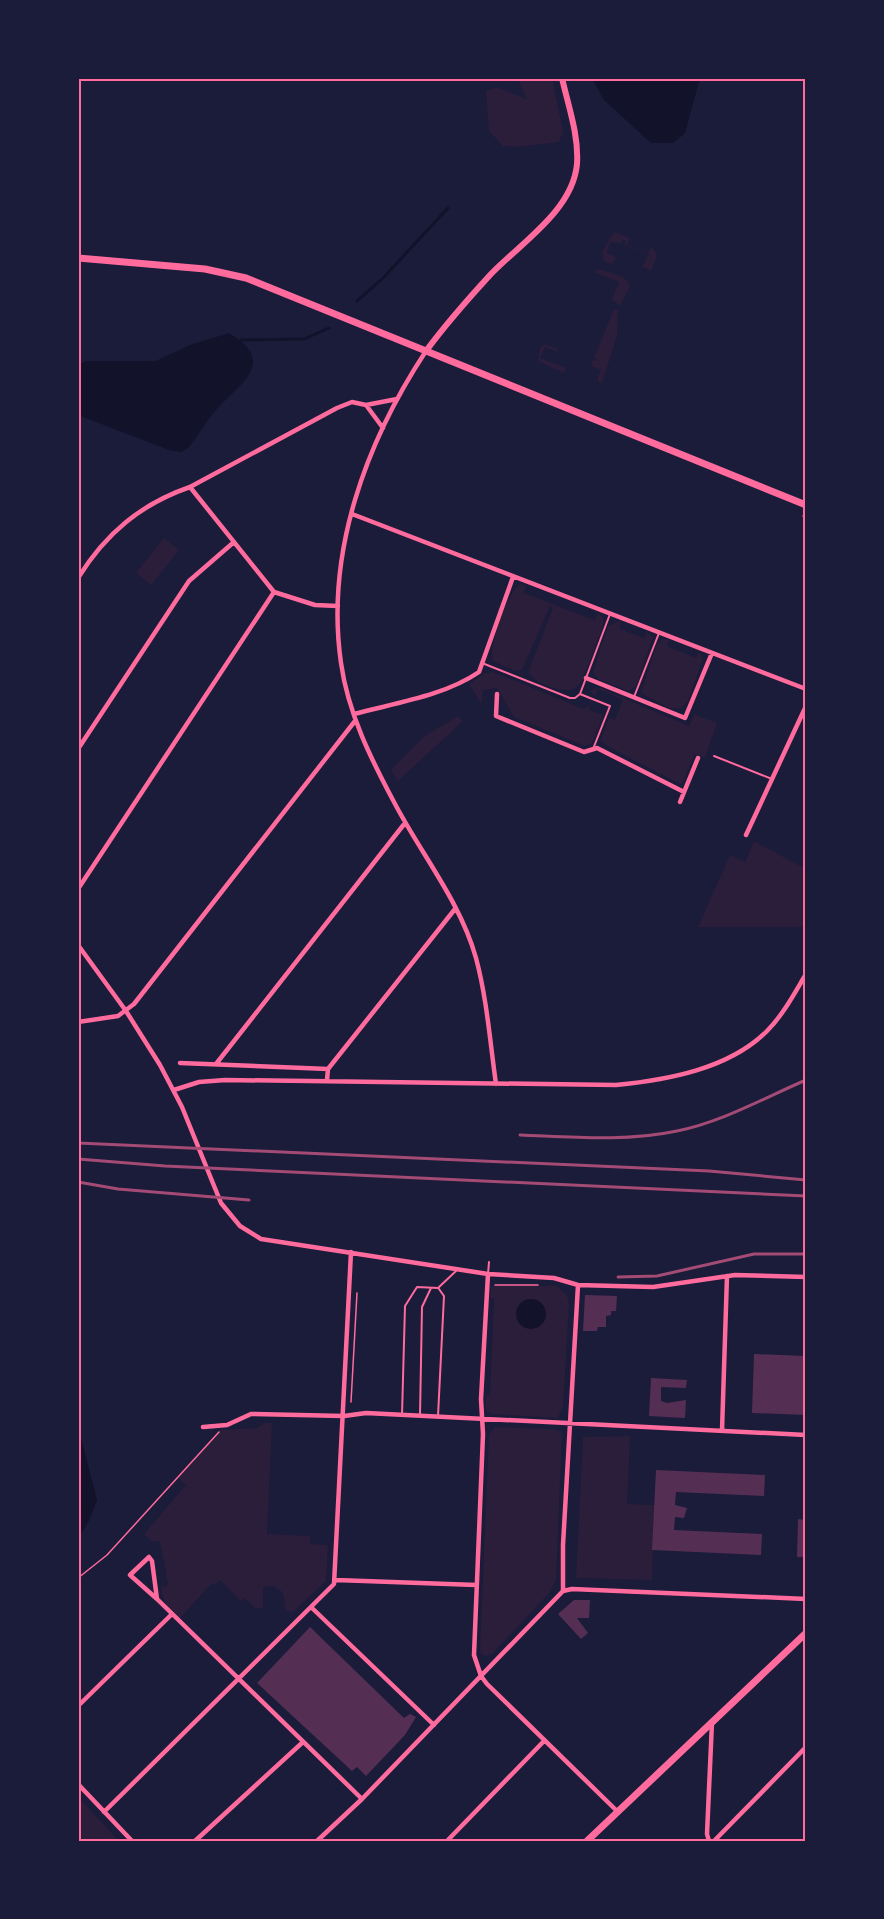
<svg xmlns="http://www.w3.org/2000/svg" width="884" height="1919" viewBox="0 0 884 1919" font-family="'DM Sans',sans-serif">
  <rect width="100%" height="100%" fill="#1b1b3a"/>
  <path fill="#2a1e3b" d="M 517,78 L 552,78 L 563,132 L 559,142 L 518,147 L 503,146 L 489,131 L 486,91 L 497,87 L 527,99 Z
    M 614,232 L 630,238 L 627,245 L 648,253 L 651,247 C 660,254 655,261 651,271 L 642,267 L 649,254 L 624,245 L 626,241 L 623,240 L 621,243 L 610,242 L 607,253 L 616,257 L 614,262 L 611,264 L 604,261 L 602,252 Z
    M 599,269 C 610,273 627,275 630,286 L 620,306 L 612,299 L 619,282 L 594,272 Z
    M 614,309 L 618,310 L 617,336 L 602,383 L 597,381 L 601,370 L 591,366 L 593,360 L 600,361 L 594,358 Z
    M 545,344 L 558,349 L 557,352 L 545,347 L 540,358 L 566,368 L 564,373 L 538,361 L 540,348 Z
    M 164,538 L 179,550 L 151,585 L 136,573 Z
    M 521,584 L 526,586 L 524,593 L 589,618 L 595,620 L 598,613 L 603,618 L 603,626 L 582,681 L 574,689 C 561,693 535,684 528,672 L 553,608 L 550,606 L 522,670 L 515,671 L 493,661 C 487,650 509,588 521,584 Z
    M 620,621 L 620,629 L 644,638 L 647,632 L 653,637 L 636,686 L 629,691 L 598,679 L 593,672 L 608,626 Z
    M 664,639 L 669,640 L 667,646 L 696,658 L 699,652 L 703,658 L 688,701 L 681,708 L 669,708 L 641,693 L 657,644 Z
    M 493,672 L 584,709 L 591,703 L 589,710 L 603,715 L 592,743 L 585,746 L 514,717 L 497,688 L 483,690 L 482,703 L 480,702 L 469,684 L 484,674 Z
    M 600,688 L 689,726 L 694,714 L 717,723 L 705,758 L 695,754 L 683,782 L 680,784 L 607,746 L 601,740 L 609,718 L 615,720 L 623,700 L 598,689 L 595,696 L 591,692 L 593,689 Z
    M 458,716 L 463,721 L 398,781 L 391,770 L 425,736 Z
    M 754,841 L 806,869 L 806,927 L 698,927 L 730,855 L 745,862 Z
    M 491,1286 L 557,1286 L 567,1295 L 569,1305 L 563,1406 L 558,1418 L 491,1414 L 486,1409 L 486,1396 L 490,1395 L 494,1299 L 490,1298 Z
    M 264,1423 L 272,1423 L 267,1534 L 310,1536 L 310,1544 L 328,1545 L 326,1581 L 293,1612 L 286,1611 L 283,1593 L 274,1586 L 263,1587 L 263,1608 L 255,1608 L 244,1598 L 241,1601 L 220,1580 L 214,1585 L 212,1583 L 180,1618 C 169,1608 162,1602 161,1587 L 168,1585 L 160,1541 L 152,1542 L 144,1534 L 186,1485 L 178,1478 L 219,1430 L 258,1428 Z
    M 495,1427 L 553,1429 L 562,1432 L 556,1580 L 549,1593 L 492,1654 L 486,1656 L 481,1654 L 480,1648 L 489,1435 Z
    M 630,1436 L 627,1504 L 654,1505 L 652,1580 L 576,1578 L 583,1437 Z
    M 78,1797 L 119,1841 L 78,1841 Z"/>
  <path fill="#12122b" d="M 592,78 L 700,78 L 685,133 L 673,143 L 651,143 L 604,100 Z
    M 229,333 C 279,363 239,384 215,411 C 205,422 198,437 188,448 L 181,452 L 169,450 L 78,415 L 78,365 L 86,361 L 156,361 L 190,345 Z
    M516 1314a15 15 0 1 1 30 0a15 15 0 1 1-30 0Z
    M 78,1426 L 97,1500 L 89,1521 L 78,1538 Z"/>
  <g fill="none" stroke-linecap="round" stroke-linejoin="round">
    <path stroke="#12122b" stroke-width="3" d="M 357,301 L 384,277 L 448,208
      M 241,340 L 304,339 L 329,328"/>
  </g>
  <path fill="#542f53" d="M 585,1295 L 617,1296 L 616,1311 L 611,1311 L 611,1315 L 606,1316 L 606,1327 L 598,1327 L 597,1331 L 583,1331 Z
    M 754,1354 L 806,1356 L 806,1415 L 752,1413 Z
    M 651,1378 L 687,1380 L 686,1388 L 661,1387 L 661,1401 L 667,1403 L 686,1400 L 685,1418 L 649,1416 Z
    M 656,1470 L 765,1475 L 764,1496 L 676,1492 L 675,1505 L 687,1508 L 684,1518 L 675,1517 L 674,1530 L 762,1534 L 761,1555 L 652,1550 Z
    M 798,1519 L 806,1520 L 806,1557 L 797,1557 Z
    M 574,1600 L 590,1600 L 589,1618 L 577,1618 L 588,1633 L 581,1639 L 558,1614 Z
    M 310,1627 L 404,1718 L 410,1714 L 416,1717 L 405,1735 L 366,1776 L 357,1767 L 352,1771 L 257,1683 Z"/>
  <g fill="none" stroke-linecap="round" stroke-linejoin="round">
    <path stroke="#ff6b9d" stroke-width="1.5" d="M 803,516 L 806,517
      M 495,1285 L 538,1285
      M 351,1402 L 357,1293
      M 78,1578 L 107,1555 L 219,1432"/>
    <path stroke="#ff6b9d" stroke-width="2" d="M 482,663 L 570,698 L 575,698 L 580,694 L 610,614
      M 580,694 L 610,706 L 593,749
      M 634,697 L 659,633
      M 714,756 L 772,779
      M 488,1274 L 489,1262
      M 402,1415 L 405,1306 L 417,1287 L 438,1288 L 456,1271
      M 420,1415 L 422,1307 L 431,1288
      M 438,1416 L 444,1296 L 439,1289"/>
    <path stroke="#ff6b9d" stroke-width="4.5" d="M 426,351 C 366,442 325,553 341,663 C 348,713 371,759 394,802 C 421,854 460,901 476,958 C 487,999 490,1042 496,1084
      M 366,405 L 397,399
      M 190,487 L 274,592 L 315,605 L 338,606
      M 352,514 L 806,689
      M 78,578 C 106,533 141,504 190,487 L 337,408 L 352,402 L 366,405 L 383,428
      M 586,678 L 685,718 L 712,653
      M 497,694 L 496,716 L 584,752 L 597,748 L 684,792
      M 354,714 C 395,703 444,696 479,672 L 513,577
      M 78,749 L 189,581 L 234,542
      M 680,802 L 698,758
      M 746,835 L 806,706
      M 78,889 L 274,592
      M 78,945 L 126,1011 L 160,1065 L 182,1107 L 221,1203 L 240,1226 L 261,1239 L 488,1274 L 554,1278 L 578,1285 L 653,1287 L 735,1275 L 806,1277
      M 78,1022 L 118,1016 L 134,1004 L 355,721
      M 180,1063 L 328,1069 L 327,1080
      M 216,1064 L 405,823
      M 328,1069 L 455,909
      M 174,1090 L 199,1082 L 225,1080 L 616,1085 C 667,1080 729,1069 767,1031 C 783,1015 794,994 806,974
      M 488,1274 L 481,1399 L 483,1434 L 474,1655 L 481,1676 L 487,1684 L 618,1812
      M 203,1427 L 227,1425 L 251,1414 L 344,1416 L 366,1413 L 806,1435
      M 722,1431 L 727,1276
      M 149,1557 L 152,1561 L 157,1599 L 130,1575 Z
      M 336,1580 L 476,1585
      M 563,1591 L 572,1589 L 806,1599
      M 157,1599 L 362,1799
      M 312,1608 L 434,1725
      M 78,1706 L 171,1615
      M 78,1784 L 132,1841
      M 104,1812 L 334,1584 L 351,1252
      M 195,1841 L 303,1742
      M 317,1841 L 362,1799 L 563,1591 L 563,1545 L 578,1285
      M 447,1841 L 544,1741
      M 709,1841 L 707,1834 L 712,1722
      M 714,1841 L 806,1747"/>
    <path stroke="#ff6b9d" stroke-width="6" d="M 426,351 C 446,324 468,299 491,274 C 521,243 573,210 577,164 C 579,135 568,105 562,78"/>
    <path stroke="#ff6b9d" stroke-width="7" d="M 78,258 L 205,269 L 246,278 L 806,505
      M 587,1841 L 806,1633"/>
    <path stroke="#a44b75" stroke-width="3" d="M 520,1135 C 572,1137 625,1142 677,1131 C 722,1122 764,1098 806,1080
      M 78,1143 L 709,1171 L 806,1180
      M 78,1159 L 165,1166 L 806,1196
      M 78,1182 L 118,1189 L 249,1200
      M 618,1277 L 657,1276 L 754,1254 L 806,1254"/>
  </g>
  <rect width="884" height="1919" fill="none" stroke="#1b1b3a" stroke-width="159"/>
  <rect x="80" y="80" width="724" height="1760" fill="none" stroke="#ff6b9d" stroke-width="2"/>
</svg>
